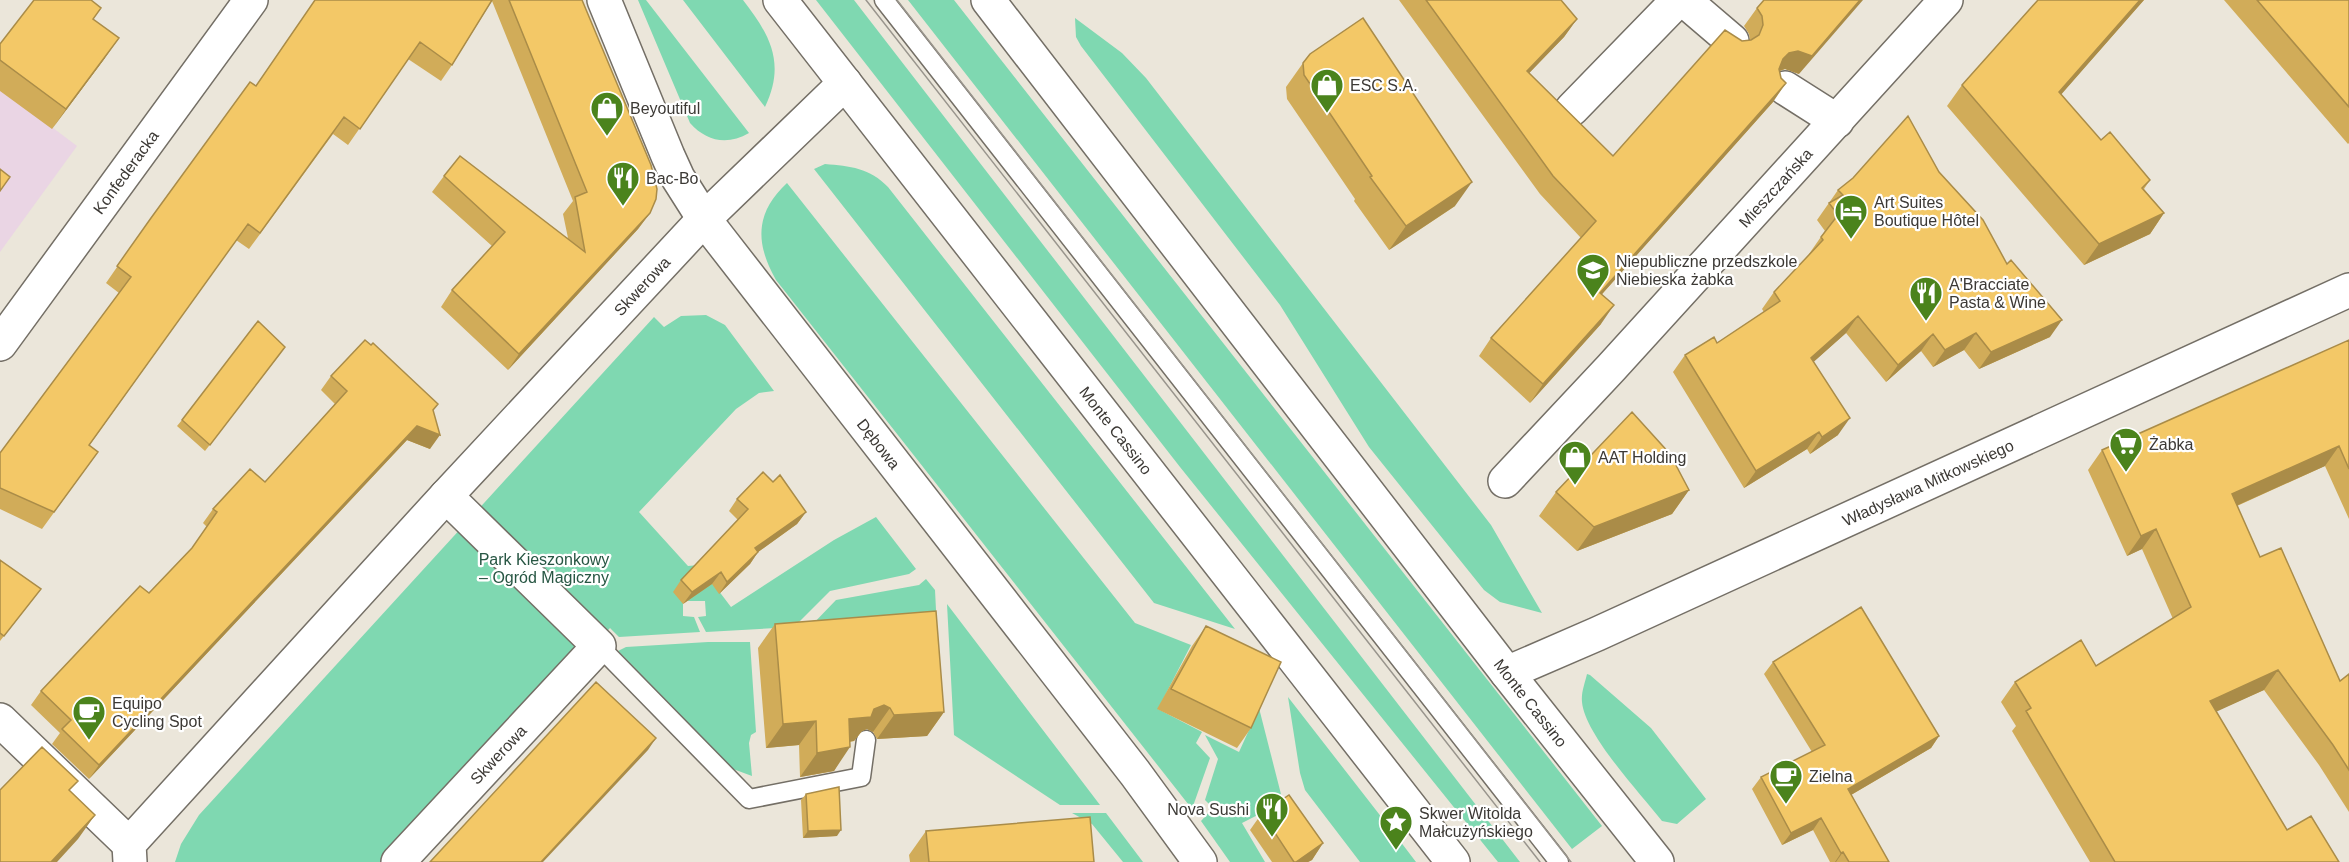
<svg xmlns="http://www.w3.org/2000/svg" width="2349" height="862" viewBox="0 0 2349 862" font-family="Helvetica,sans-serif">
  <rect width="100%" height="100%" fill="#ebe6da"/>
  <path fill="#ead5e4" d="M 0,88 L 77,146 L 0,252 Z"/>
  <path fill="#7fd8b1" d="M 638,0 L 646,0 L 749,133 C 727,146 706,141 690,123 Z
    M 683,0 L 743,0 C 770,35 786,63 765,107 Z
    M 816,0 L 854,0 L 1520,862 L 1498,862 L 1180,467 Z
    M 908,0 L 954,0 L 1602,826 L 1572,849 Z
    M 1075,18 L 1122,53 L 1146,78 L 1491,525 L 1542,613 L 1500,602 L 1484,590 L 1369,447 L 1280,305 L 1081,46 L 1076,37 Z
    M 825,164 C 850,166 870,168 888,187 L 1235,629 L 1154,603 L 814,169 Z
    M 787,183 L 1135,623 L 1191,645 L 1158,709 L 1202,732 L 1196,743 L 1210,758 L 1192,809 L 776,280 C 755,243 755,213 787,183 Z
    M 706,315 L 725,325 L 774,391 L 759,393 L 736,409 L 639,512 L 688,566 L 699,565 L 731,607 L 834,540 L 876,517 L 916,569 L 909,574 L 830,591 L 794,627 L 706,632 L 698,617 L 706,616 L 705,601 L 683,601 L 683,616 L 694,617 L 700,632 L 619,637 L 610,628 L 393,862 L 175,862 L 181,844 L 199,815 L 654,317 L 664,327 L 681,316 Z
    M 926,579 L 935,590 L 937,630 L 809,628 L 836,600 L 919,585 Z
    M 947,604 L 1100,805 L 1060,805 L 954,735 Z
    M 708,642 L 750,642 L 756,732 L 751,735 L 749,743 L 752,776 L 733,769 L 618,651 L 626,647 Z
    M 1587,674 L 1590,675 L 1651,728 L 1706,799 L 1677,824 L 1662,821 C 1641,794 1585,735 1582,702 C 1581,692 1585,683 1587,674 Z
    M 1288,697 L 1400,841 L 1416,862 L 1360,862 L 1305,790 L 1300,773 Z
    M 1259,708 L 1283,802 L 1242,823 L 1265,862 L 1230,862 L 1201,821 L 1213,808 L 1205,800 L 1218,759 L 1205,735 L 1239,752 Z
    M 1072,813 L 1106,813 L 1143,862 L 1123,862 L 1092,824 Z"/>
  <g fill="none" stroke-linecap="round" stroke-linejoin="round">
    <g stroke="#746f66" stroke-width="21">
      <path id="lane" d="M 884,0 L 1559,862
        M 599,646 L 749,799 L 861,777 L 866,740"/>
    </g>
    <g stroke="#746f66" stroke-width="36">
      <g id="street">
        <path id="s1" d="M 604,0 L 668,156 L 678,178 L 704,219 L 1135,773 L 1200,862"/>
        <path d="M 1684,0 L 1732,41"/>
        <path d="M 1785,88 L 1837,121"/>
        <path d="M 1572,109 L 1678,0"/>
        <path id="s2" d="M 0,344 L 251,0"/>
        <path id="s3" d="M 1505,481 L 1611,368 L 1946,0"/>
        <path id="s4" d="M 1507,673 L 1597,634 L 2349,290"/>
        <path d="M 0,720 L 129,844"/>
        <path id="s5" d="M 130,862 L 129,844 L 446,496 L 704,219 L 845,83"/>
        <path id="s6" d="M 398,862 L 599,646 L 446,496"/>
      </g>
    </g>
    <g stroke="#746f66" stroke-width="36">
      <g id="secondary">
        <path id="s7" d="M 780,0 L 1453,862"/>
        <path id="s8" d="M 988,0 L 1507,673 L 1657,862"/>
      </g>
    </g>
    <use href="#lane" stroke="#fff" stroke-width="18"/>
    <use href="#street" stroke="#fff" stroke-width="33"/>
    <use href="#secondary" stroke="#fff" stroke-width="33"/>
    <path stroke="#99958d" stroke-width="1.5" d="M 866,0 L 1540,862
      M 897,0 L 1571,862"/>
  </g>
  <path fill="#d1ac59" d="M 315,0 L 582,0 L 650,213 L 638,229 L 508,370 L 441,307 L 452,290 L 492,246 L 432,192 L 444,176 L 568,238 L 563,214 L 573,201 L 492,1 L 452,65 L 441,81 L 408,59 L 348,145 L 333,134 L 249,249 L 236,240 L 89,446 L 98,452 L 42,529 L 0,509 L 0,453 L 119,293 L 106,283 L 151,218 L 256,86 Z
    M 1399,0 L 1561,0 L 1577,19 L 1564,37 L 1529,73 L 1613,156 L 1742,41 L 1750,40 L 1749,34 L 1744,26 L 1757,8 L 1764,0 L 1799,74 L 1785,69 L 1780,71 L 1773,102 L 1602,294 L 1601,324 L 1530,403 L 1479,356 L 1491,338 L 1581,238 L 1540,194 Z
    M 2038,0 L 2144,0 L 2061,94 L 2101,140 L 2150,180 L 2144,189 L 2164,213 L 2150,234 L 2084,265 L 1947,106 L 1962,85 Z
    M 2224,0 L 2349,0 L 2349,143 L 2348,144 Z
    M 93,19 L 105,58 L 52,129 L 0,91 L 0,44 Z
    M 1303,63 L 1455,206 L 1389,250 L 1354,201 L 1355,199 L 1287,99 L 1286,87 Z
    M 1939,172 L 2007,264 L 2050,337 L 1979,369 L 1964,350 L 1933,367 L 1921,351 L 1886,382 L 1846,333 L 1813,362 L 1838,435 L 1810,454 L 1807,449 L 1744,488 L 1673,372 L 1685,355 L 1717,343 L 1764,312 L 1762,309 L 1774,292 L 1809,255 L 1809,254 L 1825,231 L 1817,220 L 1838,190 Z
    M 2349,340 L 2349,519 L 2325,466 L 2237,506 L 2260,557 L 2340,681 L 2349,674 L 2349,812 L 2319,765 L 2264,690 L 2216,711 L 2287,830 L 2339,862 L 2090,862 L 2012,731 L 2016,726 L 2001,702 L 2015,682 L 2096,666 L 2173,619 L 2142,549 L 2127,556 L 2088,470 L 2102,450 Z
    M 281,353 L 205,451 L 177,426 L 182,420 Z
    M 331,376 L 433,411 L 430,449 L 407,440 L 89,779 L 52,744 L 60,733 L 31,705 L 41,691 L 149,593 L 192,548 L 207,527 L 203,523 L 213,509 L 265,482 L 335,404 L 321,390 Z
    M 773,482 L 806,512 L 797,524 L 758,552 L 750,564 L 719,594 L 712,584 L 683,604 L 673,592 L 681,580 L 738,520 L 729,511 L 737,499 Z
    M 1689,490 L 1672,514 L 1577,551 L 1539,516 L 1556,492 Z
    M 0,560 L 41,589 L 0,641 Z
    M 775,624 L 944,712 L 927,736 L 877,739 L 873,732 L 867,729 L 862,731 L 854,741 L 850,742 L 834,771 L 800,777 L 799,745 L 766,748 L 758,648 Z
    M 1206,626 L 1251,728 L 1237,748 L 1157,709 L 1192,646 Z
    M 1773,662 L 1939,736 L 1931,748 L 1851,795 L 1889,862 L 1830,862 L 1813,830 L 1782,845 L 1752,789 L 1761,777 L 1812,752 L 1764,674 Z
    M 806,794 L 837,836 L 803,838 L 801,800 Z
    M 1262,813 L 1323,843 L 1312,860 L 1308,862 L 1272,862 L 1250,830 Z
    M 926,831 L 1094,862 L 910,862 L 909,855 Z"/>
  <path fill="#aa8c48" d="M 1860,0 L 1863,0 L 1799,74 L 1785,69 L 1776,72 L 1783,59 L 1789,53 Z
    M 2140,0 L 2144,0 L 2045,113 L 2059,92 Z
    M 1577,19 L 1564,37 L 1514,89 L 1527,71 Z
    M 119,38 L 105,58 L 52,129 L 66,109 Z
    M 1786,83 L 1773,102 L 1587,311 L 1600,293 Z
    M 1472,182 L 1455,206 L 1389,250 L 1406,226 Z
    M 650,213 L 638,229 L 508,370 L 519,354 Z
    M 2164,213 L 2150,234 L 2084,265 L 2099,244 Z
    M 1614,305 L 1601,324 L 1530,403 L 1543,384 Z
    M 1858,316 L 1846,333 L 1799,375 L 1811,358 Z
    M 2062,320 L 2050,337 L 1979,369 L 1991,352 Z
    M 1976,333 L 1964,350 L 1933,367 L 1945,350 Z
    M 1933,334 L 1921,351 L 1886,382 L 1898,365 Z
    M 1850,418 L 1838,435 L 1810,454 L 1822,437 Z
    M 417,426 L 440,435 L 430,449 L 407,440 L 89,779 L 99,765 Z
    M 1819,432 L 1807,449 L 1744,488 L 1756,471 Z
    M 2339,446 L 2325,466 L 2218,514 L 2232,494 Z
    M 1689,490 L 1672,514 L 1577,551 L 1594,527 Z
    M 806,512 L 797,524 L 747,560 L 755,548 Z
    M 2156,529 L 2142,549 L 2127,556 L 2141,536 Z
    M 758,552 L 750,564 L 719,594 L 727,582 Z
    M 721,572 L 712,584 L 683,604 L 692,592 Z
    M 2278,670 L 2264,690 L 2196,721 L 2210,701 Z
    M 884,705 L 890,708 L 873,732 L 867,729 L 862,731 L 854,741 L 832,743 L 849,719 Z
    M 944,712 L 927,736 L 877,739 L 894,715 Z
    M 816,721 L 799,745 L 766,748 L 783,724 Z
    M 1939,736 L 1931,748 L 1839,802 L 1848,789 Z
    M 656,738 L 648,750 L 543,862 L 541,862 Z
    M 850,747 L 834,771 L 800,777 L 817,753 Z
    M 95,815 L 78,839 L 57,862 L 51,862 Z
    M 1821,818 L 1813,830 L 1782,845 L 1791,833 Z
    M 841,830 L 837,836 L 803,838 L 808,831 Z
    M 1323,843 L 1312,860 L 1308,862 L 1296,862 Z
    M 1843,852 L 1836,862 L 1835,862 L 1841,853 Z"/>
  <path fill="#f3c867" stroke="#aa8c48" stroke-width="1.5" d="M 34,0 L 91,0 L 101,8 L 93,19 L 119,38 L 66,109 L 0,60 L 0,44 Z
    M 315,0 L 492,0 L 452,65 L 420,42 L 360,129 L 344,117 L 260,233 L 248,224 L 89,445 L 98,452 L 54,512 L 0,488 L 0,453 L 131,277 L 117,266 L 151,218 L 250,82 L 256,86 Z
    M 509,0 L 582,0 L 651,165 L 657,189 L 656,199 L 650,213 L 519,354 L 452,290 L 505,232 L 444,176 L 460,156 L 585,252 L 575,197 L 587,192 Z
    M 1426,0 L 1561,0 L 1577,19 L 1527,71 L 1613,156 L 1725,30 L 1742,41 L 1751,40 L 1759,35 L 1763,25 L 1762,16 L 1757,8 L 1764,0 L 1860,0 L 1812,56 L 1798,51 L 1789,53 L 1783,59 L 1779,69 L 1781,78 L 1786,83 L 1600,293 L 1614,305 L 1543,384 L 1491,338 L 1596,221 L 1553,176 Z
    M 2038,0 L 2140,0 L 2059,92 L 2101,140 L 2110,132 L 2150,180 L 2142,188 L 2164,213 L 2099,244 L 1962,85 Z
    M 2257,0 L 2349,0 L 2349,107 Z
    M 1363,18 L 1472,182 L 1406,226 L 1370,177 L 1372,176 L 1304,75 L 1303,63 L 1310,54 Z
    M 1908,116 L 1939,172 L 1983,220 L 2007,264 L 2011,260 L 2062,320 L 1991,352 L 1976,333 L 1945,350 L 1933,334 L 1898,365 L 1858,316 L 1811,358 L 1850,418 L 1822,437 L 1819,432 L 1756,471 L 1685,355 L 1714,337 L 1717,343 L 1780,301 L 1774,292 L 1823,240 L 1821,237 L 1838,215 L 1829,203 L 1843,195 L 1838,190 L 1853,178 Z
    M 0,169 L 10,177 L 0,191 Z
    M 258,321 L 285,347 L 210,445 L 182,420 Z
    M 365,340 L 371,345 L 373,343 L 438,404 L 433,410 L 440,435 L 417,426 L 99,765 L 62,729 L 71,720 L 41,691 L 140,586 L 149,593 L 192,548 L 217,512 L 213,509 L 250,469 L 265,482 L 347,391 L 331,376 Z
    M 2349,340 L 2349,469 L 2339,446 L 2232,494 L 2260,557 L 2281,548 L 2340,681 L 2349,674 L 2349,770 L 2333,745 L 2278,670 L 2210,701 L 2287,830 L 2311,816 L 2339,862 L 2115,862 L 2026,711 L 2031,708 L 2015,682 L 2081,640 L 2096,666 L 2191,607 L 2156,529 L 2141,536 L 2102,450 Z
    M 1632,412 L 1670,454 L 1689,490 L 1594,527 L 1556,492 Z
    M 763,472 L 773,482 L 780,475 L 806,512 L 755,548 L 758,552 L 727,582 L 721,572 L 692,592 L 681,580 L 748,509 L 737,499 Z
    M 0,560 L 41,589 L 4,636 L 0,633 Z
    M 1861,607 L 1939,736 L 1848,789 L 1889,862 L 1849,862 L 1843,852 L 1841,853 L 1821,818 L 1791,833 L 1761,777 L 1825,745 L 1773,662 Z
    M 936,611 L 944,712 L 894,715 L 890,708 L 884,705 L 874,709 L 871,717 L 849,719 L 850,747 L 817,753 L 816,721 L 783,724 L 775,624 Z
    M 1206,626 L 1281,662 L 1251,728 L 1171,689 Z
    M 596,682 L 656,738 L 541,862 L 430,862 Z
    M 42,747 L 78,781 L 69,790 L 95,815 L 51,862 L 0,862 L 0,790 Z
    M 839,787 L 841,830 L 808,831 L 806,794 Z
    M 1289,795 L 1323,843 L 1296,862 L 1294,862 L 1262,813 Z
    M 1090,817 L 1094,862 L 929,862 L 926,831 Z"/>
  <defs>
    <g id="shop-pin" transform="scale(1.725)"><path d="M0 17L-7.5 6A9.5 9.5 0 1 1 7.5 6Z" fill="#4b831c" stroke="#fff"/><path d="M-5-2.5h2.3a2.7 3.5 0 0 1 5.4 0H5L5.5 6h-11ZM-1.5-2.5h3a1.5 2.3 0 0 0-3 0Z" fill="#fff"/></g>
    <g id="restaurant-pin" transform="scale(1.725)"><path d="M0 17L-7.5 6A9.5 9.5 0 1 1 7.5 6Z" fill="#4b831c" stroke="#fff"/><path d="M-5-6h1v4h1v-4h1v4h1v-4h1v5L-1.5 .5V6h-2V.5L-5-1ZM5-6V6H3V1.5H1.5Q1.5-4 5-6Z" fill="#fff"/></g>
    <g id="hotel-pin" transform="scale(1.725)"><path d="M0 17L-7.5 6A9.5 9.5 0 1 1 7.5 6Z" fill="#4b831c" stroke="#fff"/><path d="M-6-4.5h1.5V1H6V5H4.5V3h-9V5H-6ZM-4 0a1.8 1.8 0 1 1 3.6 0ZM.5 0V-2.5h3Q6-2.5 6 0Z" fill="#fff"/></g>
    <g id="school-pin" transform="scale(1.725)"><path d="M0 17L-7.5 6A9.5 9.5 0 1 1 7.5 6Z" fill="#4b831c" stroke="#fff"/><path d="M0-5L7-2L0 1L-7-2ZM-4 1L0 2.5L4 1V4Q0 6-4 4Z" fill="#fff"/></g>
    <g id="supermarket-pin" transform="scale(1.725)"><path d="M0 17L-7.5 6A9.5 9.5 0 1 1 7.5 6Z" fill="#4b831c" stroke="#fff"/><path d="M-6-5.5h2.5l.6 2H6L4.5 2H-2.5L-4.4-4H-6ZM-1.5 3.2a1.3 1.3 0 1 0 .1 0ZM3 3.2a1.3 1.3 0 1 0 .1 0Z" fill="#fff"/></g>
    <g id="cafe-pin" transform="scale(1.725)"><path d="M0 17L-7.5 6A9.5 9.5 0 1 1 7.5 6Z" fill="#4b831c" stroke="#fff"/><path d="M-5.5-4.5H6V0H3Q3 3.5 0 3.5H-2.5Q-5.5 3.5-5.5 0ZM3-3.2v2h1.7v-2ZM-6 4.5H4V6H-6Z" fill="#fff"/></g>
    <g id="sight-pin" transform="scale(1.725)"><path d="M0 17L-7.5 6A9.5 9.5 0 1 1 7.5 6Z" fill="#4b831c" stroke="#fff"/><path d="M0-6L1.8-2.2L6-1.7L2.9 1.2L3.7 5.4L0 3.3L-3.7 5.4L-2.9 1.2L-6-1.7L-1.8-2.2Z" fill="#fff"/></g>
  </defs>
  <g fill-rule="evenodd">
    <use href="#shop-pin" x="1327" y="85"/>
    <use href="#shop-pin" x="607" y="108"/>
    <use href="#restaurant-pin" x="623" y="178"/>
    <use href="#hotel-pin" x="1851" y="211"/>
    <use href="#school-pin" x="1593" y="270"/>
    <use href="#restaurant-pin" x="1926" y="293"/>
    <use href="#supermarket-pin" x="2126" y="444"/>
    <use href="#shop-pin" x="1575" y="457"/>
    <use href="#cafe-pin" x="89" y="712"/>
    <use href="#cafe-pin" x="1786" y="776"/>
    <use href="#restaurant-pin" x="1272" y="809"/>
    <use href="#sight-pin" x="1396" y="822"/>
  </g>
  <g text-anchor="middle" stroke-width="4.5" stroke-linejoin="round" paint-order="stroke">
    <g font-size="16" fill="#3c3935" stroke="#fff" text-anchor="start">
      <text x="1350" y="91">ESC S.A.</text>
      <text x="630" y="114">Beyoutiful</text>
      <text x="646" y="184">Bac-Bo</text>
      <text x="1874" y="208">Art Suites<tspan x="1874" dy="18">Boutique Hôtel</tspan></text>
      <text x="1616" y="267">Niepubliczne przedszkole<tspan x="1616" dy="18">Niebieska żabka</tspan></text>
      <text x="1949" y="290">A'Bracciate<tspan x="1949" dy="18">Pasta &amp; Wine</tspan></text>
      <text x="2149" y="450">Żabka</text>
      <text x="1598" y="463">AAT Holding</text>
      <text x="112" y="709">Equipo<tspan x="112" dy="18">Cycling Spot</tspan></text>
      <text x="1809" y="782">Zielna</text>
      <text x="1249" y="815" text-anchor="end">Nova Sushi</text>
      <text x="1419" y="819">Skwer Witolda<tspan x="1419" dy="18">Małcużyńskiego</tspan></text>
    </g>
    <g font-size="16" fill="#3c3935" stroke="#fff">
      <text dy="6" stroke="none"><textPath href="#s2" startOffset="213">Konfederacka</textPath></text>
      <text dy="6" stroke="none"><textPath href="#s3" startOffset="399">Mieszczańska</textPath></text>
      <text dy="6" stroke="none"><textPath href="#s5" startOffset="776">Skwerowa</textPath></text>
      <text dy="6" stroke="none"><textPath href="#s7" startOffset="546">Monte Cassino</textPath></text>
      <text dy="6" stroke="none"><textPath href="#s1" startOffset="526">Dębowa</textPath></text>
      <text dy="6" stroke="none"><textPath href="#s4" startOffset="462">Władysława Mitkowskiego</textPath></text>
      <text dy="6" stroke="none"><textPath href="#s8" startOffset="888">Monte Cassino</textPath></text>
      <text dy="6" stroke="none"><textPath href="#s6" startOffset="147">Skwerowa</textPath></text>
    </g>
    <g font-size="16" fill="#275643" stroke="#fff">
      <text x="544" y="565">Park Kieszonkowy<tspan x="544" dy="18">– Ogród Magiczny</tspan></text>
    </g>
  </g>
</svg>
